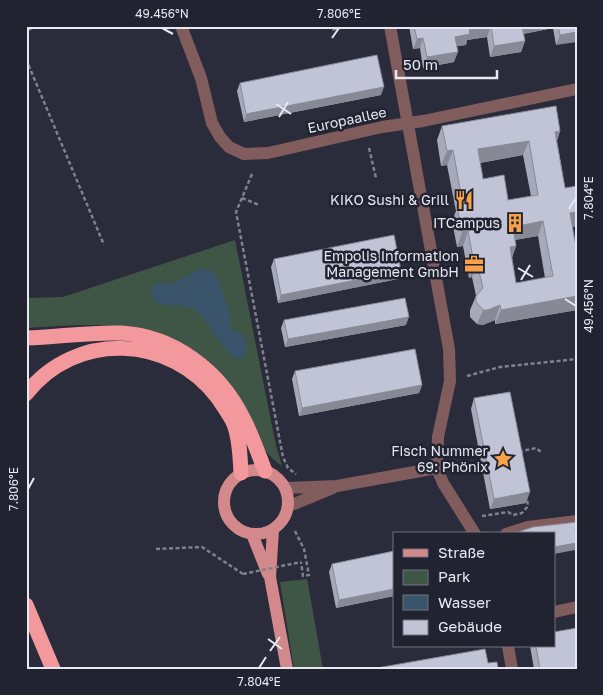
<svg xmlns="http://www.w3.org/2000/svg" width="603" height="695" viewBox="0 0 603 695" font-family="'Golos Text',sans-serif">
  <rect width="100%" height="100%" fill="#2b2c3b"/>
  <path fill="#3f5646" d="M 235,240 L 276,446 L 282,466 C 255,448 249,417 234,390 C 230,383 222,376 216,370 C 166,316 93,324 26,328 L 26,298 L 63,297 Z
    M 307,579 L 323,669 L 294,669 L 280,582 Z"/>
  <path fill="#3a556b" d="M 199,269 L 215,272 L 229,311 L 231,329 L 243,335 L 247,348 L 244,358 L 234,357 C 228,351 222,346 218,339 C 209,329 205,315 193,309 C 178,301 160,312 150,295 L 152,287 L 160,283 L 175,283 Z"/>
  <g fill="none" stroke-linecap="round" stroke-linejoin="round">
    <path stroke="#7f818d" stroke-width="2.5" stroke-dasharray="4 2.5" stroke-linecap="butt" d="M 26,43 L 26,47
      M 26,59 L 104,245
      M 369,148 L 376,178
      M 252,174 L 236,212 L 283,457 L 288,468 L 296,474
      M 242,198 L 259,205
      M 467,376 L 500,367 L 577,359
      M 521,454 L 522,451 L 536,448 L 541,452
      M 482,516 L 508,512 L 513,515 L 522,513 L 528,506 L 527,499
      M 295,531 L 304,549 L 309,575 L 303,576 L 301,562
      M 156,549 L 202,547 L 243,574"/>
    <path stroke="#815c5d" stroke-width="12" d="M 181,26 L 201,78 L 212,123 L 220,137 L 229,147 L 244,154 L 268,153 L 382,127 L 423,121 L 577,89
      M 390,26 L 449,349 L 450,381 L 438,437 L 437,468 L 443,483 L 475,534
      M 286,488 L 337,486 L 437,468
      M 289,506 L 333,488
      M 506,534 L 528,527 L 577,521
      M 554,612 L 577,607
      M 508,646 L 512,669"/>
    <path stroke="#d3888b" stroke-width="12" d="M224 502a32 32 0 1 1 64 0a32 32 0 1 1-64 0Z
      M 273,530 L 270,577 L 287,669
      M 252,534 L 268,574"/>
    <path stroke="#f3999d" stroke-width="15" d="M 26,338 C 58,337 89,332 121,333 C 174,336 220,371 243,418 C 252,435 258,453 265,471
      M 26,394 C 76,330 171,335 218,398 C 223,406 230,415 234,424 C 240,440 240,457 241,473
      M 26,605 L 53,669"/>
    <path stroke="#7f818d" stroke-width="2.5" stroke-dasharray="4 2.5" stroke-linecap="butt" d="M 243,574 L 301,562"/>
  </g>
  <path fill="#a6a9b9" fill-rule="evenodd" d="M 409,26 L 577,26 L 556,45 L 553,28 L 523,34 L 525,41 L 521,52 L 490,57 L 487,37 L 467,40 L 466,45 L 457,46 L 454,62 L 423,68 L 420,48 L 413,49 Z
    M 240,83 L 381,95 L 244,122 L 237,91 Z
    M 442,126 L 560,131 L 557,141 L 565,188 L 577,186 L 577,226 L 572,227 L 577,253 L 577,310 L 495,324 L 495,320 L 483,325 L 477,324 L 470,317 L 470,310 L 476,296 L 472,277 L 469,278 L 463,246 L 457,247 L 452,221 L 456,211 L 447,165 L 441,166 L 437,140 ZM 523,155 L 531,196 L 508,200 L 483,179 L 480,163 ZM 538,236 L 545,278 L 516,283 L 512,258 L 516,246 L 515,240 Z
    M 274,259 L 398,279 L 278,303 L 271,267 Z
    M 284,320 L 406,325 L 285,347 L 281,328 Z
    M 295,371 L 422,385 L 419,393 L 299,416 L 292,379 Z
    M 474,398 L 526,503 L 490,509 L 471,409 Z
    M 394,551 L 394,596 L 336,608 L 329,572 L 332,564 Z
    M 530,646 L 554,646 L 577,669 L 534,669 Z"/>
  <path fill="#878996" d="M 27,26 L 40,26 L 26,32 Z
    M 334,26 L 355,26 L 332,31 Z
    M 491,26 L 487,37 L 467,40 L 466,45 L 451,47 L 455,37 L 469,30 Z
    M 521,26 L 554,26 L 553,28 L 518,35 Z
    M 577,32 L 577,42 L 556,45 L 560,35 Z
    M 423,38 L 420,48 L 413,49 L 417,39 Z
    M 525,41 L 521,52 L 490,57 L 494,46 Z
    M 458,52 L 454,62 L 423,68 L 427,57 Z
    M 384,87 L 381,95 L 244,122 L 246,114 Z
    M 560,131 L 555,146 L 555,132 Z
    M 529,141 L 523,155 L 473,164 L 478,149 Z
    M 453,150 L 447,165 L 441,166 L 447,151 Z
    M 577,212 L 577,226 L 564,228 L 570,213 Z
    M 543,221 L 538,236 L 508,241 L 513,227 Z
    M 468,231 L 463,246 L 457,247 L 462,232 Z
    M 516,246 L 511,260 L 510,247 Z
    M 474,263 L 477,263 L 472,277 L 469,278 Z
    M 401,271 L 398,279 L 278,303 L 281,295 Z
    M 577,296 L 577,310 L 495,324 L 501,310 Z
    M 500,305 L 495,320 L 483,325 L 477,324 L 483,310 Z
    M 409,317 L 406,325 L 285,347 L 288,339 Z
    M 422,385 L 419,393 L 299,416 L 302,408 Z
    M 530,492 L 526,503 L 490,509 L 494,499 Z
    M 577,543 L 575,550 L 554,554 L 554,547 Z
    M 394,589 L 394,596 L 336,608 L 339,600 Z"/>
  <path fill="#c1c4d7" stroke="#878996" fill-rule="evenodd" d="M 414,26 L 522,26 L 525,41 L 494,46 L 491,26 L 469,30 L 470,34 L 455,37 L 458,52 L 427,57 L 423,38 L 417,39 Z
    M 558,26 L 577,26 L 577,32 L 560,35 Z
    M 377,55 L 384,87 L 246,114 L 240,83 Z
    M 556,106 L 560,131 L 555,132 L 565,188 L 577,186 L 577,212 L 570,213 L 577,253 L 577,296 L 501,310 L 500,305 L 488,310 L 483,310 L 476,302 L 476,296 L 483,288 L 477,263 L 474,263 L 468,231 L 462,232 L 457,206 L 463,205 L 453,150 L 447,151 L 442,126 ZM 529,141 L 538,195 L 508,200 L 504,175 L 483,179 L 478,149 ZM 543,221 L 553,276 L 516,283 L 510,247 L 516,246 L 513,227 Z
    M 394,235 L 401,271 L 281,295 L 274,259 Z
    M 405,298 L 409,317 L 288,339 L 284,320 Z
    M 415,349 L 422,385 L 302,408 L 295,371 Z
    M 510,392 L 530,492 L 494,499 L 474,398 Z
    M 577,522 L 577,529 L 575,529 L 577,543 L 554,547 L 554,534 L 518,534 L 518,532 L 533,527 Z
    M 394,551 L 394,589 L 339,600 L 332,564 Z
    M 577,628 L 577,669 L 540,669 L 536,646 L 554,646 L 554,632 Z
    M 485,649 L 488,663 L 497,662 L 498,669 L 371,669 Z"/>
  <path fill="none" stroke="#e6e8f2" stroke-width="2" d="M 162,28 L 173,34M 332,38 L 339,28M 276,104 L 291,114M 279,117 L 288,102M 569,209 L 576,198M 518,268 L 533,277M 521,280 L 530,265M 565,299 L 576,306M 28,489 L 34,478M 268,639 L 282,649M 270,651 L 280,637M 259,668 L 266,657"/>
  <defs>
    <g id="restaurant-bare" transform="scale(1.5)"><path d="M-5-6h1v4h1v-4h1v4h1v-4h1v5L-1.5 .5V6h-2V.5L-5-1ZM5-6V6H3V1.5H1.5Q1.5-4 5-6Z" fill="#f7a149" stroke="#212331" stroke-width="2.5" paint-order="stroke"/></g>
    <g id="building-bare" transform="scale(1.5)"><path d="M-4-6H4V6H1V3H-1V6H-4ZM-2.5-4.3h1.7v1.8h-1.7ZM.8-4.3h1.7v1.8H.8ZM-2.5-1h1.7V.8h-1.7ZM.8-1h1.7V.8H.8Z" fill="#f7a149" stroke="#212331" stroke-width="2.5" paint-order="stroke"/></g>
    <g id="office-bare" transform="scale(1.5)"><path d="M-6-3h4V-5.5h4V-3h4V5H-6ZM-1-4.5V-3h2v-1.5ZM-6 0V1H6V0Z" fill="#f7a149" stroke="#212331" stroke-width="2.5" paint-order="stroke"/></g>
    <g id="sight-bare" transform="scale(1.5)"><path d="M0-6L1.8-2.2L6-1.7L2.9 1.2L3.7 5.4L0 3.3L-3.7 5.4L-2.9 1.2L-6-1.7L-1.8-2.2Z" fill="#f7a149" stroke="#212331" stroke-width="2.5" paint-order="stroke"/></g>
  </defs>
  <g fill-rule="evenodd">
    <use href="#restaurant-bare" x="464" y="200"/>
    <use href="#building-bare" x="515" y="223"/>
    <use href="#office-bare" x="474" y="264"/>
    <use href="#sight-bare" x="503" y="459"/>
  </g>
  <g text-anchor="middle" stroke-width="5" stroke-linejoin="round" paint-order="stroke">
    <g font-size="14" fill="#e6e8f2" stroke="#212331">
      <text transform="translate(347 120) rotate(-12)" y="5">Europaallee</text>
    </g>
    <g font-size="14" fill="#e6e8f2" stroke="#212331" text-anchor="end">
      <text x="449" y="205">KIKO Sushi &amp; Grill</text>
      <text x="500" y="228">ITCampus</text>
      <text x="459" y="261">Empolis Information<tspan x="459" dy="16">Management GmbH</tspan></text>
      <text x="488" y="456">Fisch Nummer<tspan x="488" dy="16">69: Phönix</tspan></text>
    </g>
  </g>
  <rect width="603" height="695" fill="none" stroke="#212331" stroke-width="55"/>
  <rect x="393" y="532" width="162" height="115" fill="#212331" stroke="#70727e"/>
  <rect x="403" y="549" width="25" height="8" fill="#d3888b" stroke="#70727e"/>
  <text x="438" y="558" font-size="15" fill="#e6e8f2">Straße</text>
  <rect x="403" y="570" width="25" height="15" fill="#3f5646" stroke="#70727e"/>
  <text x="438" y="582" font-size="15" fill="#e6e8f2">Park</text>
  <rect x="403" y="595" width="25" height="15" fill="#3a556b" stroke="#70727e"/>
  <text x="438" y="608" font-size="15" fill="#e6e8f2">Wasser</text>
  <rect x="403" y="620" width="25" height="15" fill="#c1c4d7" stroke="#70727e"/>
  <text x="438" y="632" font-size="15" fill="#e6e8f2">Gebäude</text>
  <path d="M396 70v8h101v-8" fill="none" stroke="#e6e8f2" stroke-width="2.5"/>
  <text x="403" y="70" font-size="15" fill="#e6e8f2" stroke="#212331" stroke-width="4" paint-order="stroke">50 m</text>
  <rect x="28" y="28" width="548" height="640" fill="none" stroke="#e6e8f2" stroke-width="2"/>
  <g font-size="12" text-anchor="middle" fill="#e6e8f2">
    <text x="162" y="18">49.456°N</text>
    <text x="339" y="18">7.806°E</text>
    <text transform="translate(589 198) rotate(-90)" y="4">7.804°E</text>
    <text transform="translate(589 306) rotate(-90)" y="4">49.456°N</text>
    <text transform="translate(14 489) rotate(-90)" y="4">7.806°E</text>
    <text x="259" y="686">7.804°E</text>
  </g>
</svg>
